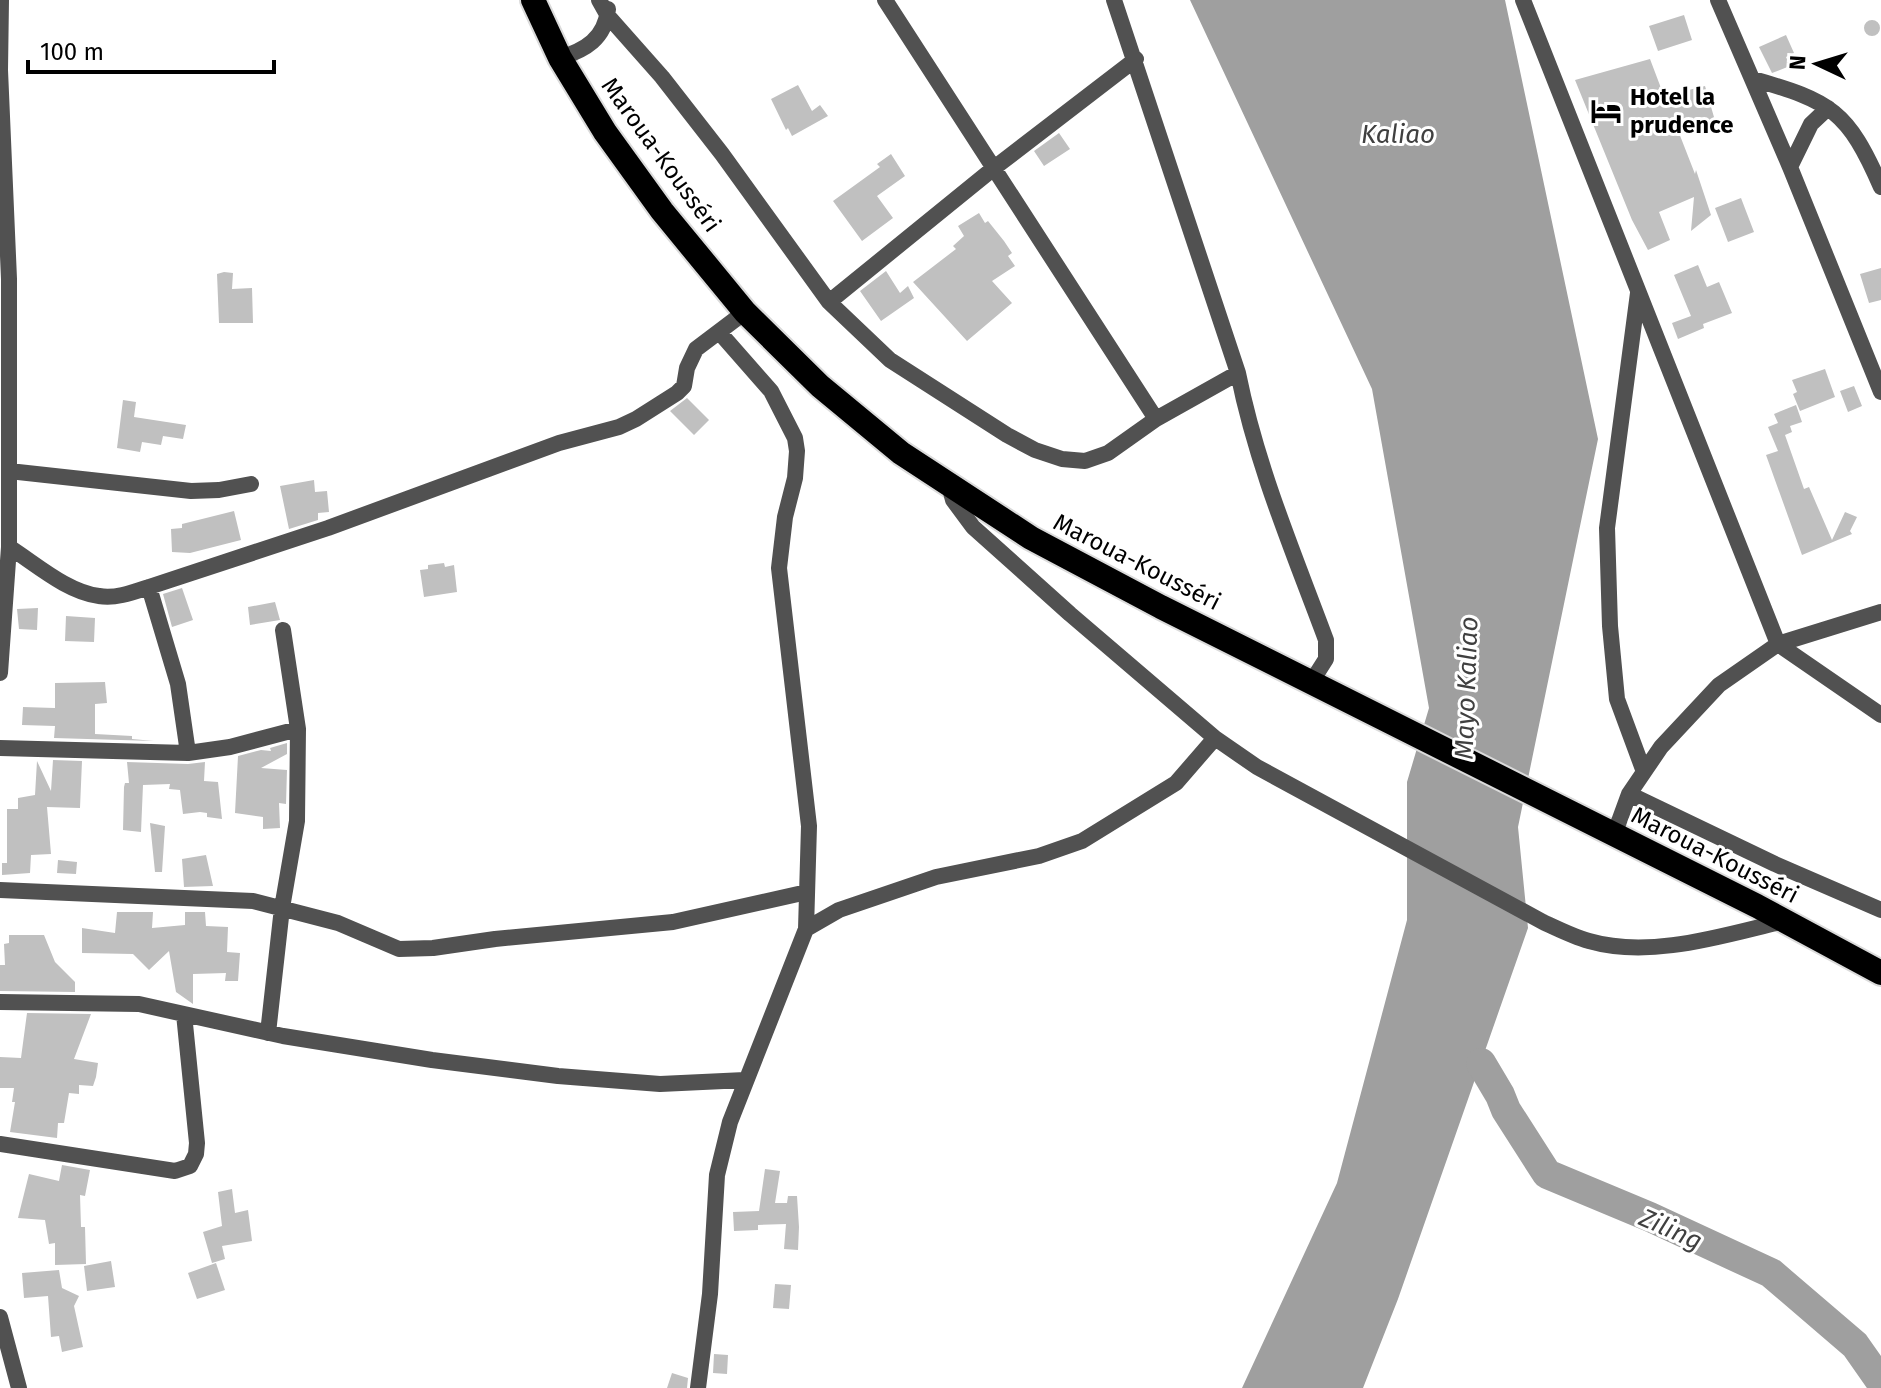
<svg xmlns="http://www.w3.org/2000/svg" width="1881" height="1388" viewBox="0 0 1881 1388" font-family="'Fira Sans',sans-serif">
  <rect width="100%" height="100%" fill="#fff"/>
  <path fill="#9f9f9f" d="M 1190,0 L 1505,0 L 1598,439 L 1518,827 L 1528,928 L 1398,1299 L 1363,1388 L 1242,1388 L 1337,1183 L 1407,920 L 1407,782 L 1429,708 L 1372,389 Z"/>
  <g fill="none" stroke-linecap="round" stroke-linejoin="round">
    <path stroke="#9f9f9f" stroke-width="30" d="M 1481,1063 L 1500,1095 L 1506,1110 L 1547,1174 L 1650,1217 L 1771,1273 L 1855,1345 L 1881,1382"/>
  </g>
  <path fill="#c0c0c0" d="M 1684,15 L 1692,40 L 1658,51 L 1649,26 Z
    M1864 28a8 8 0 1 1 16 0a8 8 0 1 1-16 0Z
    M 1786,35 L 1794,53 L 1786,57 L 1790,66 L 1772,73 L 1759,47 Z
    M 1650,59 L 1664,96 L 1705,86 L 1716,124 L 1679,133 L 1695,174 L 1696,170 L 1711,215 L 1691,231 L 1694,197 L 1659,212 L 1670,240 L 1648,250 L 1632,220 L 1575,80 Z
    M 798,85 L 812,111 L 820,105 L 828,116 L 792,136 L 788,128 L 786,130 L 771,99 Z
    M 1059,133 L 1070,149 L 1044,166 L 1034,151 Z
    M 891,154 L 905,176 L 877,196 L 893,218 L 862,241 L 833,201 L 880,167 L 877,164 Z
    M 1741,198 L 1754,232 L 1728,242 L 1715,208 Z
    M 979,213 L 985,223 L 988,221 L 1004,241 L 1012,253 L 1008,256 L 1015,266 L 992,281 L 1012,303 L 967,341 L 913,282 L 956,249 L 953,246 L 964,236 L 958,226 Z
    M 1698,265 L 1707,287 L 1719,282 L 1732,313 L 1703,324 L 1704,328 L 1678,339 L 1672,323 L 1691,316 L 1674,275 Z
    M 1881,268 L 1881,300 L 1869,303 L 1860,274 Z
    M 886,271 L 900,293 L 908,286 L 914,298 L 881,321 L 860,291 Z
    M 224,272 L 233,273 L 232,289 L 252,288 L 253,323 L 219,323 L 217,274 Z
    M 1825,369 L 1835,397 L 1800,411 L 1793,394 L 1797,392 L 1792,380 Z
    M 1854,386 L 1862,406 L 1848,412 L 1840,391 Z
    M 687,398 L 709,420 L 694,435 L 670,411 Z
    M 123,400 L 136,402 L 134,417 L 186,425 L 183,439 L 163,436 L 161,445 L 142,442 L 140,452 L 117,448 Z
    M 1796,405 L 1802,422 L 1790,426 L 1792,432 L 1785,435 L 1804,489 L 1809,487 L 1832,540 L 1845,512 L 1857,517 L 1850,531 L 1852,534 L 1802,555 L 1766,455 L 1778,451 L 1768,427 L 1778,423 L 1774,414 Z
    M 314,480 L 315,492 L 327,491 L 329,512 L 318,513 L 318,520 L 289,529 L 280,486 Z
    M 234,511 L 241,540 L 190,553 L 172,552 L 171,529 L 182,528 L 182,524 Z
    M 444,563 L 445,567 L 454,565 L 457,592 L 424,597 L 420,570 L 428,569 L 428,565 Z
    M 182,588 L 193,620 L 172,627 L 163,594 Z
    M 275,602 L 280,620 L 250,625 L 248,607 Z
    M 38,608 L 37,630 L 19,629 L 17,609 Z
    M 66,616 L 95,618 L 94,642 L 65,641 Z
    M 105,682 L 107,703 L 95,704 L 95,734 L 132,736 L 132,739 L 154,741 L 54,738 L 55,726 L 22,725 L 23,707 L 55,708 L 55,683 Z
    M 287,743 L 287,754 L 261,768 L 287,770 L 286,804 L 279,803 L 280,828 L 263,829 L 263,817 L 235,813 L 238,756 L 261,750 L 271,751 L 270,748 Z
    M 53,760 L 82,761 L 80,808 L 47,807 L 51,854 L 31,855 L 30,873 L 2,875 L 2,863 L 7,863 L 7,809 L 18,809 L 18,798 L 35,795 L 37,761 L 51,791 Z
    M 127,762 L 188,764 L 205,762 L 204,781 L 218,782 L 222,819 L 207,817 L 207,813 L 200,812 L 183,814 L 180,790 L 169,789 L 170,784 L 143,785 L 141,832 L 123,830 L 124,787 L 125,783 L 129,783 Z
    M 150,823 L 165,826 L 162,872 L 155,872 Z
    M 206,855 L 213,886 L 184,887 L 182,859 Z
    M 58,860 L 77,862 L 76,874 L 57,873 Z
    M 117,912 L 153,912 L 152,928 L 185,925 L 185,912 L 205,912 L 206,926 L 228,927 L 227,952 L 240,953 L 238,981 L 225,981 L 226,973 L 193,974 L 193,1004 L 176,992 L 169,951 L 149,970 L 133,954 L 82,953 L 82,928 L 115,933 Z
    M 9,935 L 44,935 L 55,962 L 75,982 L 75,992 L 0,991 L 0,965 L 5,965 L 4,944 L 9,943 Z
    M 27,1013 L 91,1014 L 74,1059 L 98,1063 L 96,1077 L 93,1086 L 79,1085 L 79,1094 L 69,1093 L 64,1123 L 58,1123 L 57,1138 L 10,1132 L 15,1102 L 12,1102 L 14,1088 L 0,1088 L 0,1057 L 21,1058 Z
    M 62,1165 L 90,1170 L 85,1196 L 80,1195 L 81,1227 L 85,1227 L 86,1264 L 55,1265 L 55,1243 L 49,1244 L 45,1220 L 18,1218 L 29,1174 L 59,1181 Z
    M 765,1169 L 780,1171 L 775,1203 L 787,1203 L 788,1196 L 797,1196 L 799,1227 L 798,1250 L 784,1249 L 786,1224 L 758,1225 L 758,1230 L 734,1231 L 733,1212 L 759,1211 Z
    M 232,1189 L 235,1213 L 248,1210 L 252,1241 L 222,1246 L 225,1259 L 212,1263 L 203,1232 L 222,1226 L 218,1192 Z
    M 111,1261 L 115,1287 L 87,1291 L 84,1266 Z
    M 216,1263 L 225,1290 L 197,1299 L 188,1273 Z
    M 59,1270 L 62,1288 L 79,1296 L 74,1306 L 83,1347 L 62,1352 L 59,1336 L 51,1337 L 48,1296 L 24,1298 L 22,1273 Z
    M 775,1284 L 791,1285 L 789,1309 L 773,1308 Z
    M 714,1354 L 728,1355 L 727,1374 L 713,1373 Z
    M 672,1373 L 688,1378 L 687,1388 L 667,1388 Z"/>
  <g fill="none" stroke-linecap="round" stroke-linejoin="round">
    <g stroke="#dbdbdb" stroke-width="28">
      <path id="highway" d="M 533,0 L 560,58 L 605,132 L 662,211 L 745,312 L 820,386 L 901,453 L 1031,538 L 1161,607 L 1757,906 L 1881,973"/>
    </g>
    <path stroke="#515151" stroke-width="16" d="M 599,0 L 608,16 L 662,77 L 722,154 L 829,302 L 890,360 L 1007,435 L 1035,450 L 1062,459 L 1085,461 L 1108,453 L 1156,419 L 1238,373
      M 885,0 L 1156,419
      M 1114,0 L 1238,373 C 1257,467 1293,551 1326,640 L 1326,659 L 1312,681
      M 1523,0 L 1778,644 L 1881,715
      M 1718,0 L 1790,167 L 1881,392
      M 560,58 C 585,50 605,39 608,9
      M 1753,79 C 1831,101 1848,111 1881,187
      M 1790,167 L 1811,124 L 1828,108
      M 1638,293 L 1607,528 L 1610,626 L 1617,699 L 1644,772
      M 829,302 L 994,168 L 1136,59
      M 720,333 L 771,391 L 795,438 L 797,451 L 795,478 L 785,517 L 779,568 L 809,826 L 806,929
      M 9,471 L 191,491 L 219,490 L 251,484
      M 949,485 L 953,500 L 973,527 L 1070,614 L 1215,738 L 1257,767 L 1543,922 C 1558,929 1574,937 1589,941 C 1651,959 1724,935 1784,921
      M 9,547 C 36,564 67,592 99,596 C 116,599 134,592 149,587 L 328,528 L 559,443 L 619,427 L 636,419 L 677,393 L 684,386 L 687,368 L 696,349 L 745,312
      M 149,587 L 178,684 L 188,753
      M 0,673 L 9,547 L 9,279 L 0,70 L 1,0
      M 0,748 L 188,753 L 230,747 L 298,729
      M 1629,794 L 1775,864 L 1881,910
      M 1614,835 L 1629,794 L 1661,747 L 1719,685 L 1778,644 L 1881,612
      M 0,890 L 253,901 L 338,923 L 399,949 L 433,948 L 495,939 L 673,922 L 807,892
      M 0,1002 L 139,1004 L 283,1036 L 432,1060 L 558,1076 L 660,1084 L 745,1080
      M 268,1033 L 282,908 L 297,821 L 298,729 L 283,630
      M 0,1144 L 175,1171 L 190,1166 L 196,1154 L 197,1143 L 184,1014
      M 0,1317 L 19,1388
      M 698,1388 L 710,1294 L 717,1175 L 730,1122 L 806,929 L 839,910 L 936,877 L 1039,856 L 1082,841 L 1176,783 L 1215,738"/>
    <use href="#highway" stroke="#000" stroke-width="24"/>
  </g>
  <defs>
    <g id="hotel-bare" transform="scale(2.4)"><path d="M-6-4.5h1.5V1H6V5H4.5V3h-9V5H-6ZM-4 0a1.8 1.8 0 1 1 3.6 0ZM.5 0V-2.5h3Q6-2.5 6 0Z" fill="#000" stroke="#fff" stroke-width="2.5" paint-order="stroke"/></g>
  </defs>
  <g fill-rule="evenodd">
    <use href="#hotel-bare" x="1606" y="111"/>
  </g>
  <g text-anchor="middle" stroke-width="6" stroke-linejoin="round" paint-order="stroke">
    <g font-size="24" font-weight="bold" fill="#000" stroke="#fff" text-anchor="start">
      <text x="1630" y="105">Hotel la<tspan x="1630" dy="28">prudence</tspan></text>
    </g>
    <g font-size="24" fill="#000" stroke="#fff">
      <text transform="translate(661 155) rotate(54)" y="8">Maroua-Kousséri</text>
      <text transform="translate(1137 562) rotate(27)" y="8">Maroua-Kousséri</text>
      <text transform="translate(1715 855) rotate(27)" y="8">Maroua-Kousséri</text>
    </g>
    <g font-size="26" font-style="italic" fill="#404040" stroke="#fff">
      <text x="1398" y="143">Kaliao</text>
      <text transform="translate(1466 688) rotate(-88)" y="9">Mayo Kaliao</text>
      <text transform="translate(1671 1229) rotate(24)" y="9">Ziling</text>
    </g>
  </g>
  <g transform="translate(1817 64) rotate(274)" stroke="#ffffff" stroke-width="6" paint-order="stroke">
  <path d="M0-6L14 30L0 20L-14 30Z" fill="#000000"/>
  <text y="-12" font-size="22" font-weight="bold" text-anchor="middle" fill="#000000">N</text>
  </g>
  <path d="M28 60v12h246v-12" fill="none" stroke="#000000" stroke-width="4"/>
  <text x="40" y="60" font-size="24" fill="#000000" stroke="#ffffff" stroke-width="6" paint-order="stroke">100 m</text>
</svg>
